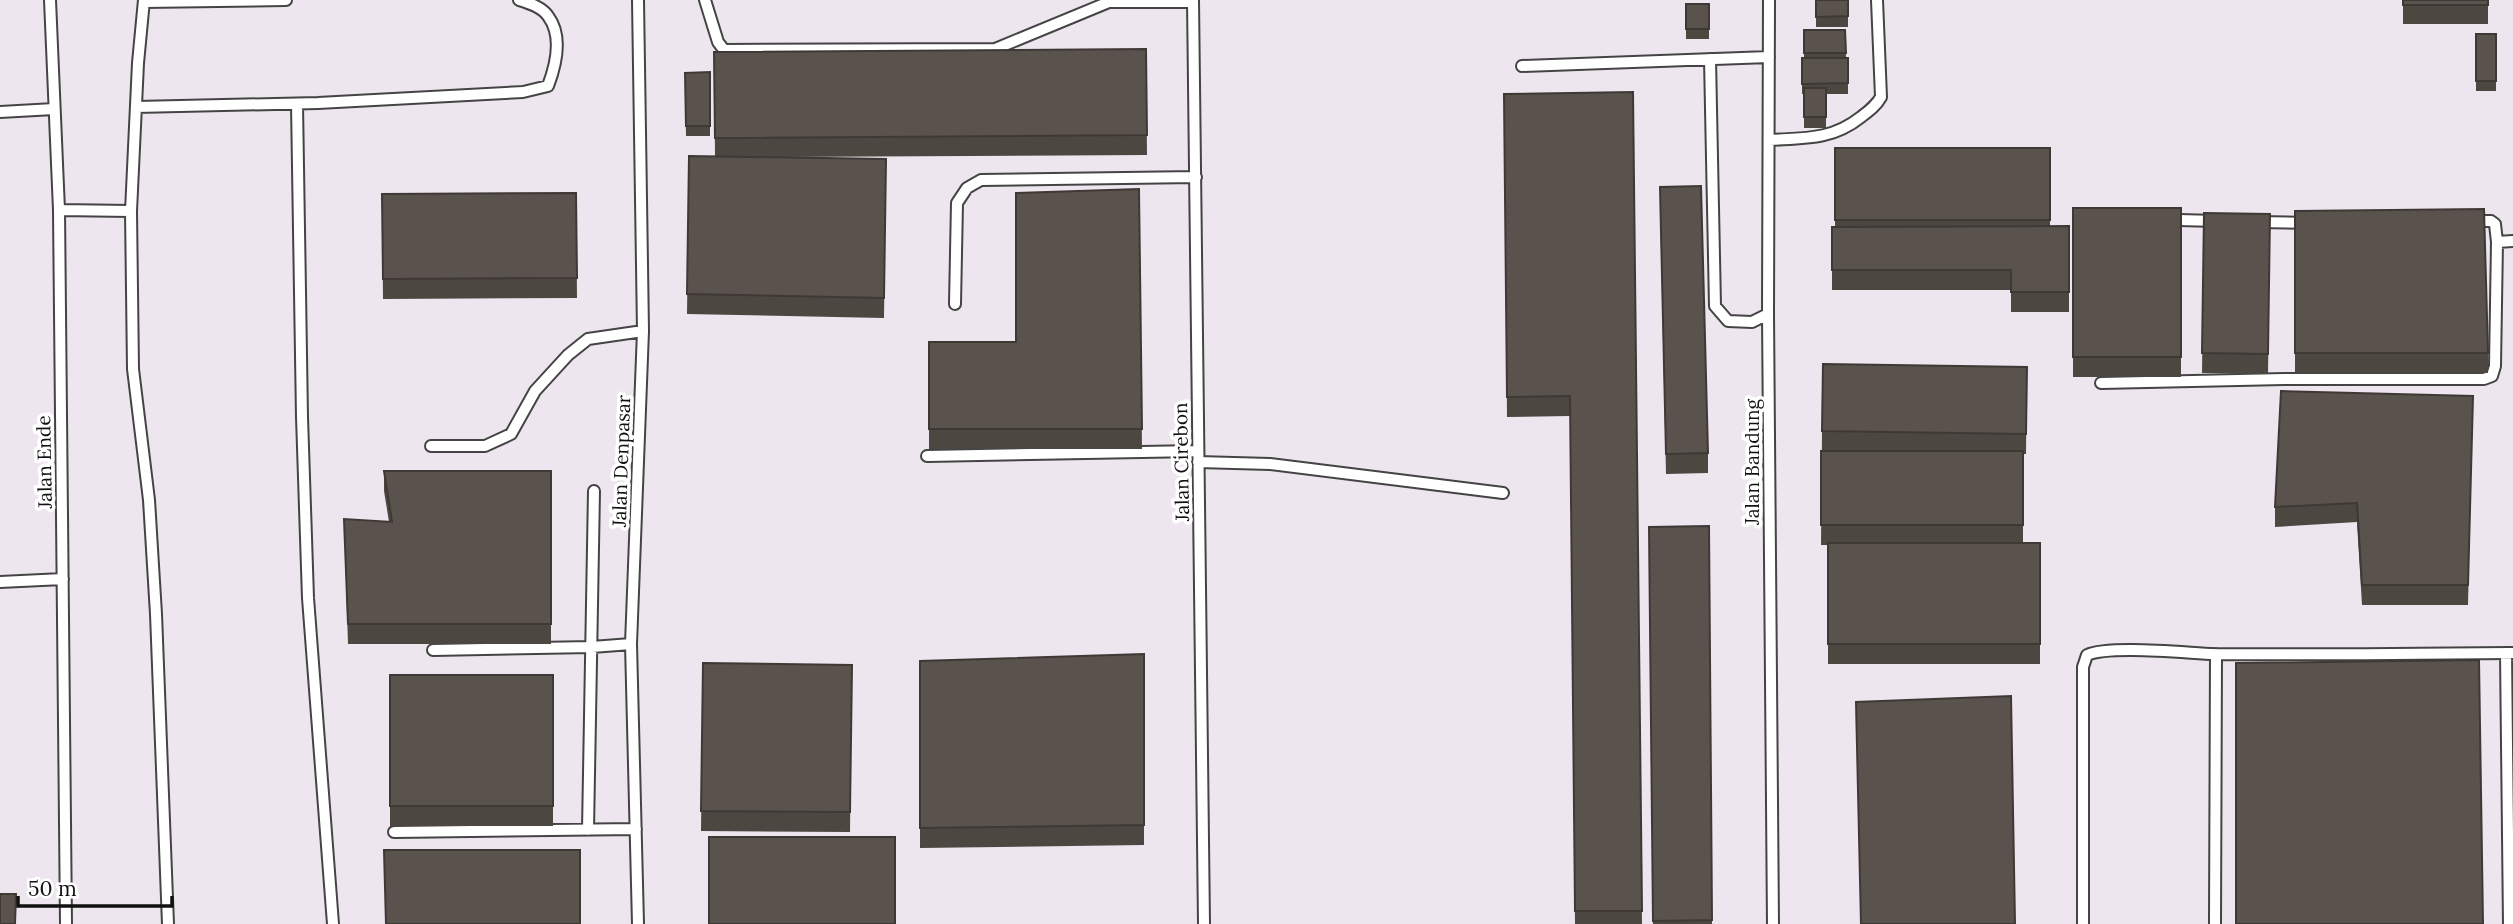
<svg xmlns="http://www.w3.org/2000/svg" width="2513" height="924" viewBox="0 0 2513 924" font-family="Lora,serif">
  <rect width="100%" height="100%" fill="#fffdf5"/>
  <path fill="#eee6ef" d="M 0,0 L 2513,0 L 2513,924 L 0,924 Z"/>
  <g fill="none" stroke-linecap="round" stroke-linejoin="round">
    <g stroke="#444" stroke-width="14">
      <path id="service" d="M 50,0 L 59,210 L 66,924
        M 144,0 L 138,63 L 131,211 L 133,369 L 149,500 L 156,614 L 168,924
        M 638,0 L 643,331 L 631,644 L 638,924
        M 705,0 L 718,42 L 724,50 L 995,49 L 1109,2 L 1193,2
        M 1193,0 L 1204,924
        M 1769,0 L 1768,314 L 1773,924
        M 144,2 L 286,0
        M 1710,59 L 1715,306 L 1728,321 L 1752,322 L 1768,314
        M 1522,66 L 1769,57
        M 297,104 L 302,417 L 308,598 L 333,924
        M 136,107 L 318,103 L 523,92 L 548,86 C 556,65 563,36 548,16 C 542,7 529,3 519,0
        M 0,112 L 54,109
        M 1770,140 C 1805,138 1832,140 1861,117 C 1869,111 1876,106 1881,97 L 1877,0
        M 59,210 L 131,211
        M 2179,220 L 2216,221
        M 2473,221 L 2491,221 L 2495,224 L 2497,242 L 2513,241
        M 2256,222 L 2310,223
        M 955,304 L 957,203 L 967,188 L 981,180 L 1196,177
        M 2101,383 L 2284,379 L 2484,379 L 2492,376 L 2495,366 L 2497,242
        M 431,446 L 485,446 L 511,434 L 535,391 L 568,355 L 588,339 L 643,331
        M 927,456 L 1197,451
        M 1198,462 L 1270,464 L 1503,493
        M 0,582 L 63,579
        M 433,650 L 592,647 L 631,644
        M 2506,653 L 2509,924
        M 588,830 L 594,491
        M 394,832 L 636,829
        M 2083,924 L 2083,667 L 2087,655 C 2109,645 2186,653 2214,654 C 2314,655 2414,654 2513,653
        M 2215,924 L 2216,654"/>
    </g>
    <use href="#service" stroke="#fff" stroke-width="10"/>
  </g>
  <path fill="#4d4742" d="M 1816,0 L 1848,0 L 1848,27 L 1816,27 Z
    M 2403,0 L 2488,0 L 2488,24 L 2403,24 Z
    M 1686,4 L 1709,4 L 1709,39 L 1686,39 Z
    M 1804,30 L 1845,30 L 1846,58 L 1848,58 L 1848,94 L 1826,94 L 1826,128 L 1804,128 L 1804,94 L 1802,94 L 1802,58 L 1804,58 Z
    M 2476,34 L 2496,34 L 2496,91 L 2476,91 Z
    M 1146,49 L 1147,155 L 776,157 L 886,159 L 884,318 L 687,314 L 689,156 L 715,156 L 714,52 Z
    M 710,72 L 710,136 L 686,136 L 685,73 Z
    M 1633,92 L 1642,924 L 1575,924 L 1570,416 L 1507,417 L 1504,94 Z
    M 1835,148 L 2050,148 L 2050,226 L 2069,226 L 2069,312 L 2011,312 L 2011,290 L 1832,290 L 1832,227 L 1835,227 Z
    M 1139,189 L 1142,449 L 929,449 L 929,342 L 1016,342 Z
    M 576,193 L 577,298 L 383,299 L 382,194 Z
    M 1660,206 L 1708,453 L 1708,473 L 1666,474 Z
    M 2073,208 L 2181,208 L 2181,377 L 2073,377 Z
    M 2295,211 L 2488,353 L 2488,373 L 2295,373 Z
    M 2204,213 L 2270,214 L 2268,374 L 2202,373 Z
    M 2027,367 L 2026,454 L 2023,454 L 2023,543 L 2040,543 L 2040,664 L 1828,664 L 1828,545 L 1821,545 L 1822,431 Z
    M 2473,396 L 2468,605 L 2362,605 L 2357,522 L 2275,527 L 2275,507 Z
    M 384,471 L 551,471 L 551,644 L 348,644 L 344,519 L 389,522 L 384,491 Z
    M 1709,526 L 1712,924 L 1653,924 L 1649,527 Z
    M 1144,654 L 1144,845 L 920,848 L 920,661 Z
    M 703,663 L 852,665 L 850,832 L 701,831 Z
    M 390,675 L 553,675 L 553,826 L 390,826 Z"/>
  <path fill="#5a524d" stroke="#3f3936" stroke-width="2" d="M 1816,0 L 1848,0 L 1848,16 L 1816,17 Z
    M 2403,0 L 2488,0 L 2488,5 L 2403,5 Z
    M 1686,4 L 1709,4 L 1709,29 L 1686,29 Z
    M 1804,30 L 1845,30 L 1846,53 L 1804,53 Z
    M 2476,34 L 2496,34 L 2496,81 L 2476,81 Z
    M 1146,49 L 1147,135 L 715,138 L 714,52 Z
    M 1802,58 L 1848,58 L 1848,83 L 1802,84 Z
    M 710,72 L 710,126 L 686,126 L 685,73 Z
    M 1804,88 L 1826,88 L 1826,117 L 1804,117 Z
    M 1633,92 L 1642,911 L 1575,911 L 1570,396 L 1507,397 L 1504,94 Z
    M 1835,148 L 2050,148 L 2050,220 L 1835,220 Z
    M 689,156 L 886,159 L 884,298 L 687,294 Z
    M 1701,186 L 1708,453 L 1666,454 L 1660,187 Z
    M 1139,189 L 1142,429 L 929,429 L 929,342 L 1016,342 L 1016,193 Z
    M 576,193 L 577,278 L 383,279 L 382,194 Z
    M 2073,208 L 2181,208 L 2181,357 L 2073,357 Z
    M 2484,209 L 2488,353 L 2295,353 L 2295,211 Z
    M 2204,213 L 2270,214 L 2268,354 L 2202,353 Z
    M 2069,226 L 2069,292 L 2011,292 L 2011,270 L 1832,270 L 1832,227 Z
    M 1823,364 L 2027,367 L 2026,434 L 1822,431 Z
    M 2281,391 L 2473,396 L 2468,585 L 2362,585 L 2357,503 L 2275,507 Z
    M 1821,451 L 2023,451 L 2023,525 L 1821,525 Z
    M 384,471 L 551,471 L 551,624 L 348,624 L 344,519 L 392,522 Z
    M 1709,526 L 1712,920 L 1653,921 L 1649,527 Z
    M 1828,543 L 2040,543 L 2040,644 L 1828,644 Z
    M 1144,654 L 1144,825 L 920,828 L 920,661 Z
    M 2479,660 L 2483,924 L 2236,924 L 2236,663 Z
    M 703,663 L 852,665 L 850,812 L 701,811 Z
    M 390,675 L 553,675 L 553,806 L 390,806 Z
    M 2011,696 L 2015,924 L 1861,924 L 1856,702 Z
    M 709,837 L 895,837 L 895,924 L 709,924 Z
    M 384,850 L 580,850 L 580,924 L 386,924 Z
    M 0,894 L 16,894 L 15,924 L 0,924 Z"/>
  <g text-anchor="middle" stroke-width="7" stroke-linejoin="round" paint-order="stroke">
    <g font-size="19" fill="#111" stroke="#fff">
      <text transform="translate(621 461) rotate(-88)" y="7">Jalan Denpasar</text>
      <text transform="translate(44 462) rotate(-91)" y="7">Jalan Ende</text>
      <text transform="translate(1181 462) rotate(-91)" y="7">Jalan Cirebon</text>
      <text transform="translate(1752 462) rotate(-90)" y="7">Jalan Bandung</text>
    </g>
  </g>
  <path d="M18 896v10h154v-10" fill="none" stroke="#111111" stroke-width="3.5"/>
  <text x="28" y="896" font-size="21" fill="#111111" stroke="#ffffff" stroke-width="5" paint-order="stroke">50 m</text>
</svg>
